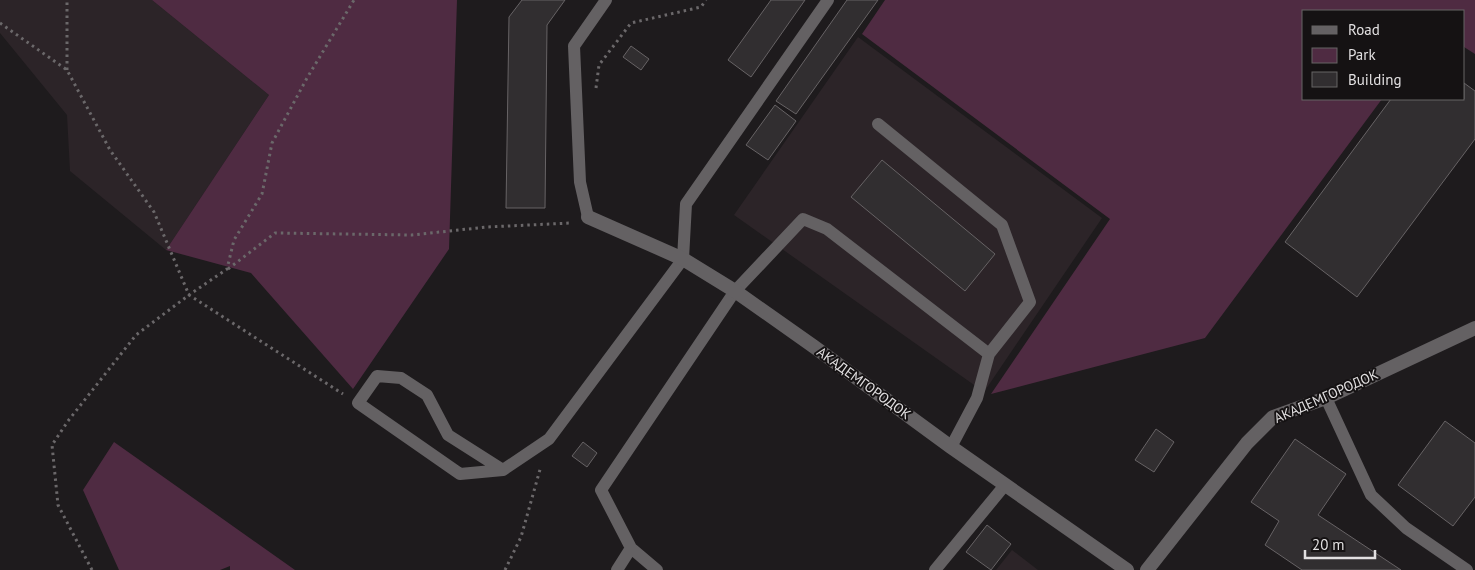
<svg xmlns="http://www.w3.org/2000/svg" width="1475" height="570" viewBox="0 0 1475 570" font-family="'PT Sans',sans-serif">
  <rect width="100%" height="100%" fill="#1e1b1d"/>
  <path fill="#2c2428" d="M 0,0 L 152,0 L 269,95 L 166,250 L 70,171 L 67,115 L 0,33 Z
    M 858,37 L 1102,218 L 984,392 L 734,215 Z
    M 1012,550 L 1038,570 L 996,570 Z"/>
  <path fill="#4f2b42" d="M 152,0 L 457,0 L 449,249 L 353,389 L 251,273 L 166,250 L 269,95 Z
    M 885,0 L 1475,0 L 1475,54 L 1464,47 L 1464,11 L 1304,11 L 1304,99 L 1382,99 L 1205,338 L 991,394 L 1110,219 L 862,34 Z
    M 114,442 L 295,570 L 230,570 L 230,566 L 220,570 L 119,570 L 83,490 Z"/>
  <path fill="#312e30" stroke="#676365" d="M 522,0 L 565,0 L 547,25 L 545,208 L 506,208 L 509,17 Z
    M 771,0 L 805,0 L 751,77 L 728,60 Z
    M 847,0 L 878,0 L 796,114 L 776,101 Z
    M 631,46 L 649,59 L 641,70 L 623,57 Z
    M 1464,83 L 1475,91 L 1475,139 L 1357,297 L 1285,242 L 1391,99 L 1464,99 Z
    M 775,105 L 796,121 L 768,160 L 746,145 Z
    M 882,160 L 995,254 L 965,291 L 851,197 Z
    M 1445,421 L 1475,443 L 1475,497 L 1453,526 L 1398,485 Z
    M 1156,429 L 1174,442 L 1154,472 L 1135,460 Z
    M 1295,439 L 1346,474 L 1318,515 L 1401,570 L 1302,570 L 1265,545 L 1279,521 L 1251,502 Z
    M 583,442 L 597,453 L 587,467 L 572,456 Z
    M 987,525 L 1011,544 L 991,570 L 966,552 Z"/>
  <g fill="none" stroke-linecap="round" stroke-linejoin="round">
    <path stroke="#6b686a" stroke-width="3" stroke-dasharray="2.5 4" stroke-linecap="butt" d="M 0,23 L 67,70 L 110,150 L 154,212 L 189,295 L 227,269 L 234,240 L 262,194 L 272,143 L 307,78 L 354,0
      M 67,70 L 67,0
      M 596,88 L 599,65 L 631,23 L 701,7 L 706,0
      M 228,269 L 275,233 L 412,235 L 487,227 L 571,223
      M 92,570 L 58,505 L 52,445 L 68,421 L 136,335 L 189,295 L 343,394
      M 505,570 L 521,537 L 541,466"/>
    <path stroke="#646163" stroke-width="12" d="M 878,124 L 1002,225 L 1030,302 L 989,354 L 977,398 L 951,447
      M 588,217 L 580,182 L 574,46 L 606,0
      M 1326,398 L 1371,495 L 1406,528 L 1467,570
      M 503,470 L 448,435 L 427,395 L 401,378 L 377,376 L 358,403 L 460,474 L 503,470 L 549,439 L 683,259 L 686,204 L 828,0
      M 631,548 L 657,570
      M 617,570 L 631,548 L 601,490 L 735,291 L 803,219 L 827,229 L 989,354
      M 935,570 L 1005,485"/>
    <path stroke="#646163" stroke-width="14" d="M 588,217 L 683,259 L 735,291 L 813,346 L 951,447 L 1127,570
      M 1147,570 L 1247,443 L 1273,417 L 1326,398 L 1475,328"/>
  </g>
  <g text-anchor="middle" stroke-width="4" stroke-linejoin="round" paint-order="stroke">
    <g font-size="14" fill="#e2e0e1" stroke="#151213">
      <text transform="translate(864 383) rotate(36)" y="5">АКАДЕМГОРОДОК</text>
      <text transform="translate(1326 396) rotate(-24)" y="5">АКАДЕМГОРОДОК</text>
    </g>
  </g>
  <rect x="1302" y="10" width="162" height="90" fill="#151213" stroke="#676465"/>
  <rect x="1312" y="26" width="25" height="8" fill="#646163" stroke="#676465"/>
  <text x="1348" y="35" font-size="15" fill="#e2e0e1">Road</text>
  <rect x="1312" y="48" width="25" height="15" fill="#4f2b42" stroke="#676465"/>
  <text x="1348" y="60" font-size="15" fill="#e2e0e1">Park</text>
  <rect x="1312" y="72" width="25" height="15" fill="#312e30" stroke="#676465"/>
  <text x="1348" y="85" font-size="15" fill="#e2e0e1">Building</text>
  <path d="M1305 550v8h70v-8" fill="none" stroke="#e2e0e1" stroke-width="2.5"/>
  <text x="1312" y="550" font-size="15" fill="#e2e0e1" stroke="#151213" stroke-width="4" paint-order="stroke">20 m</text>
</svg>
